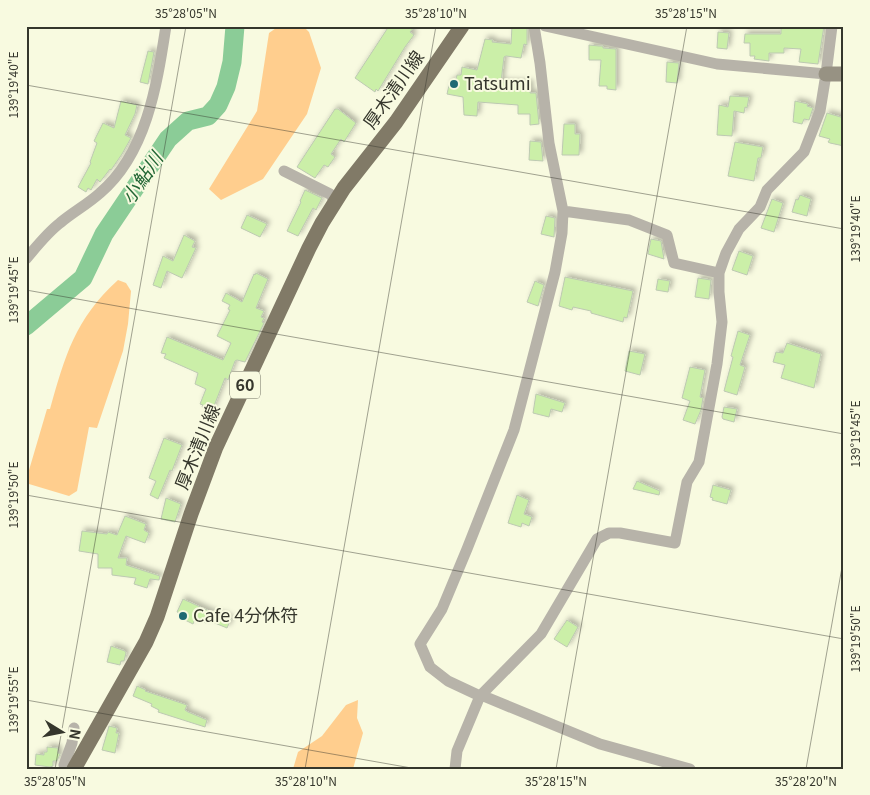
<svg xmlns="http://www.w3.org/2000/svg" width="870" height="795" viewBox="0 0 870 795" font-family="Georgia,'Noto Sans JP',serif">
  <defs>
    <filter id="shadow"><feDropShadow dx="3" dy="-3" stdDeviation="2.5" flood-color="#0004"/></filter>
  </defs>
  <rect width="100%" height="100%" fill="#f8fae0"/>
  <path fill="#ffce8e" d="M 279,26 L 303,26 L 309,32 L 321,68 L 307,114 L 263,179 L 221,200 L 209,189 L 257,111 L 269,33 Z
    M 118,280 L 126,283 L 131,291 L 128,324 L 123,351 L 97,428 L 89,427 L 77,491 L 69,496 L 29,484 L 27,477 L 47,409 L 50,409 C 65,356 75,319 118,280 Z
    M 358,700 L 357,718 L 363,733 L 353,769 L 293,769 L 298,752 L 322,736 L 346,705 Z"/>
  <g fill="none" stroke-linecap="round" stroke-linejoin="round">
    <path stroke="#8bcc97" stroke-width="19" d="M 26,326 L 83,278 L 104,234 L 168,139 L 188,121 L 208,116 L 218,105 L 226,87 L 232,62 L 235,26"/>
  </g>
  <path fill="#cbefa8" stroke="#bdc9b2" filter="url(#shadow)" d="M 389,26 L 415,26 L 410,32 L 414,35 L 405,47 L 378,91 L 376,89 L 375,92 L 355,78 Z
    M 512,26 L 527,27 L 527,45 L 524,44 L 521,58 L 506,56 L 504,57 L 501,82 L 530,83 L 530,93 L 536,93 L 539,124 L 530,125 L 530,114 L 518,114 L 518,105 L 478,102 L 477,116 L 464,115 L 463,97 L 447,94 L 450,81 L 453,82 L 453,80 L 456,79 L 457,75 L 461,75 L 462,67 L 477,70 L 485,39 L 493,40 L 492,42 L 511,44 Z
    M 781,26 L 824,26 L 818,64 L 799,62 L 801,49 L 784,48 L 784,53 L 769,53 L 769,61 L 754,59 L 755,56 L 750,56 L 750,43 L 744,43 L 745,34 L 781,34 Z
    M 718,32 L 729,33 L 727,49 L 717,48 Z
    M 589,45 L 599,46 L 603,46 L 603,48 L 616,49 L 616,90 L 607,89 L 607,86 L 599,86 L 601,60 L 589,60 Z
    M 148,51 L 154,52 L 148,84 L 140,82 Z
    M 667,62 L 679,63 L 677,83 L 666,82 Z
    M 730,96 L 749,97 L 747,108 L 745,107 L 744,113 L 734,111 L 732,136 L 717,135 L 719,105 L 728,107 Z
    M 121,101 L 137,105 L 135,114 L 125,135 L 131,138 L 122,154 L 111,170 L 110,169 L 100,182 L 97,179 L 91,190 L 88,188 L 86,192 L 78,187 L 91,163 L 90,162 L 97,143 L 94,141 L 103,123 L 114,128 Z
    M 795,101 L 808,104 L 807,106 L 813,108 L 809,120 L 804,119 L 802,124 L 793,122 Z
    M 335,109 L 338,109 L 356,123 L 344,142 L 341,139 L 331,154 L 335,157 L 328,167 L 324,165 L 315,178 L 297,167 Z
    M 827,113 L 844,118 L 844,146 L 830,143 L 828,142 L 830,139 L 819,136 Z
    M 564,124 L 575,124 L 575,134 L 580,134 L 579,155 L 562,155 Z
    M 530,141 L 541,142 L 543,161 L 529,160 Z
    M 735,142 L 763,147 L 761,158 L 758,158 L 754,181 L 728,176 Z
    M 305,190 L 322,198 L 316,210 L 313,208 L 298,236 L 287,231 L 301,202 L 300,201 Z
    M 800,195 L 811,199 L 807,216 L 792,212 L 796,199 L 798,200 Z
    M 772,199 L 783,203 L 774,232 L 761,228 Z
    M 247,215 L 267,224 L 260,237 L 241,228 Z
    M 546,216 L 555,218 L 554,237 L 541,234 Z
    M 184,235 L 195,241 L 192,247 L 196,248 L 182,278 L 167,271 L 161,288 L 153,285 L 163,256 L 173,261 Z
    M 651,239 L 661,241 L 664,259 L 648,254 Z
    M 739,251 L 753,256 L 747,275 L 732,270 Z
    M 256,273 L 268,279 L 256,308 L 264,311 L 261,317 L 264,318 L 262,322 L 264,323 L 245,362 L 237,360 L 235,361 L 228,380 L 225,378 L 212,411 L 202,407 L 203,405 L 200,404 L 206,389 L 195,384 L 198,373 L 164,358 L 166,354 L 161,353 L 167,337 L 223,360 L 231,343 L 217,336 L 230,310 L 228,309 L 230,305 L 222,301 L 226,293 L 242,302 L 254,274 L 255,275 Z
    M 565,277 L 633,291 L 627,318 L 624,317 L 623,322 L 591,313 L 591,311 L 573,307 L 572,310 L 559,306 Z
    M 698,278 L 711,280 L 709,299 L 695,297 Z
    M 658,279 L 670,281 L 668,292 L 656,290 Z
    M 535,281 L 544,285 L 538,306 L 527,302 Z
    M 738,331 L 750,335 L 740,365 L 745,367 L 737,395 L 724,391 L 733,357 L 731,356 Z
    M 787,343 L 821,354 L 814,388 L 781,378 L 785,365 L 773,362 L 776,352 L 783,353 Z
    M 629,351 L 645,354 L 640,375 L 625,371 Z
    M 690,367 L 705,370 L 700,397 L 703,398 L 701,410 L 695,424 L 683,420 L 690,401 L 682,398 Z
    M 536,394 L 565,403 L 562,412 L 551,409 L 549,417 L 533,413 Z
    M 724,407 L 737,409 L 734,422 L 723,419 L 722,417 Z
    M 164,438 L 182,445 L 172,471 L 170,470 L 158,499 L 150,495 L 156,481 L 149,478 Z
    M 637,481 L 660,491 L 659,495 L 633,489 Z
    M 713,485 L 731,490 L 727,504 L 712,500 L 713,498 L 710,497 Z
    M 517,495 L 529,500 L 524,514 L 532,517 L 529,526 L 522,523 L 521,527 L 508,523 Z
    M 166,498 L 181,504 L 175,522 L 161,519 Z
    M 125,516 L 146,524 L 144,530 L 149,533 L 145,543 L 126,536 L 118,558 L 127,558 L 126,565 L 160,576 L 159,580 L 150,579 L 147,588 L 134,584 L 136,578 L 112,575 L 112,568 L 98,568 L 98,554 L 79,551 L 82,531 L 107,534 L 108,532 L 117,535 Z
    M 183,599 L 220,616 L 221,614 L 231,619 L 227,628 L 210,621 L 206,623 L 196,617 L 193,624 L 179,617 L 181,613 L 177,612 Z
    M 567,620 L 578,627 L 567,647 L 554,639 Z
    M 111,646 L 125,651 L 126,653 L 124,661 L 121,661 L 120,665 L 107,662 Z
    M 137,686 L 146,690 L 145,691 L 187,705 L 185,710 L 188,712 L 207,720 L 205,727 L 158,712 L 159,710 L 151,706 L 152,704 L 133,696 Z
    M 109,726 L 117,728 L 116,733 L 119,733 L 115,753 L 102,750 Z
    M 47,747 L 58,748 L 58,753 L 60,754 L 57,761 L 53,761 L 53,766 L 50,767 L 35,765 L 36,754 L 44,755 L 44,752 L 47,752 Z"/>
  <g fill="none" stroke-linecap="round" stroke-linejoin="round">
    <path stroke="#b7b3a9" stroke-width="11" d="M 545,26 L 717,64 L 826,74 L 832,26
      M 284,171 L 330,194 L 336,202
      M 563,211 L 629,220 L 667,235 L 674,263 L 719,273
      M 26,259 C 37,246 47,233 60,223 C 73,212 88,204 100,193 C 147,153 157,84 166,26
      M 481,695 L 600,744 L 690,769
      M 480,696 L 448,681 L 430,667 L 420,644 L 442,609 L 467,549 L 514,430 L 555,272 L 562,233 L 563,211 L 549,143 L 540,63 L 534,26
      M 67,769 L 64,765 L 72,743 L 74,728
      M 455,769 L 457,751 L 480,696 L 541,634 L 597,539 L 609,533 L 620,533 L 675,543 L 687,482 L 699,462 L 717,364 L 722,322 L 719,292 L 719,273 L 726,253 L 739,229 L 760,207 L 767,190 L 804,152 L 820,111 L 826,74"/>
    <path stroke="#979283" stroke-width="15" d="M 826,74 L 844,74"/>
    <path stroke="#817a67" stroke-width="15" d="M 74,769 L 146,642 L 157,617 L 191,514 L 216,447 L 309,248 L 322,223 L 344,188 L 396,122 L 462,26"/>
  </g>
  <path fill="none" stroke="#35362c" stroke-width="1" stroke-opacity="0.45" d="M 26,85 L 844,229M 26,290 L 844,434M 26,495 L 844,639M 26,700 L 417,769M 55,769 L 186,26M 305,769 L 436,26M 556,769 L 687,26M 806,769 L 844,556"/>
  <g fill="#206a73" stroke="#f8fae0" stroke-width="2">
    <circle cx="454" cy="84" r="5"/>
    <circle cx="183" cy="616" r="5"/>
  </g>
  <g text-anchor="middle" stroke-width="4" stroke-linejoin="round" paint-order="stroke">
    <rect fill="#f8fae0" stroke="#707162" stroke-width="1" x="230" y="371.5" width="30" height="27" rx="4"/>
    <g font-size="16" font-weight="bold" fill="#35362c">
      <text x="245" y="391">60</text>
    </g>
    <g font-size="18" fill="#35362c" stroke="#f8fae0" text-anchor="start">
      <text x="464" y="90">Tatsumi</text>
      <text x="193" y="622">Cafe 4分休符</text>
    </g>
    <g font-size="18" fill="#35362c" stroke="#f8fae0">
      <text transform="translate(394 90) rotate(-55)" y="6">厚木清川線</text>
      <text transform="translate(198 447) rotate(-68)" y="6">厚木清川線</text>
    </g>
    <g font-size="19" font-style="italic" fill="#226634" stroke="#f8fae0">
      <text transform="translate(142 178) rotate(-56)" y="7">小鮎川</text>
    </g>
  </g>
  <rect width="870" height="795" fill="none" stroke="#f8fae0" stroke-width="55"/>
  <g transform="translate(62 732) rotate(100)" stroke="#f8fae0" stroke-width="4" paint-order="stroke">
  <path d="M0-4L9 19L0 12L-9 19Z" fill="#35362c"/>
  <text y="-8" font-size="14" font-weight="bold" text-anchor="middle" fill="#35362c">N</text>
  </g>
  <rect x="28" y="28" width="814" height="740" fill="none" stroke="#35362c" stroke-width="2"/>
  <g font-size="12" text-anchor="middle" fill="#35362c">
    <text x="186" y="18">35°28'05"N</text>
    <text x="436" y="18">35°28'10"N</text>
    <text x="686" y="18">35°28'15"N</text>
    <text transform="translate(14 85) rotate(-90)" y="4">139°19'40"E</text>
    <text transform="translate(856 229) rotate(-90)" y="4">139°19'40"E</text>
    <text transform="translate(14 290) rotate(-90)" y="4">139°19'45"E</text>
    <text transform="translate(856 434) rotate(-90)" y="4">139°19'45"E</text>
    <text transform="translate(14 495) rotate(-90)" y="4">139°19'50"E</text>
    <text transform="translate(856 639) rotate(-90)" y="4">139°19'50"E</text>
    <text transform="translate(14 700) rotate(-90)" y="4">139°19'55"E</text>
    <text x="55" y="786">35°28'05"N</text>
    <text x="306" y="786">35°28'10"N</text>
    <text x="556" y="786">35°28'15"N</text>
    <text x="806" y="786">35°28'20"N</text>
  </g>
</svg>
